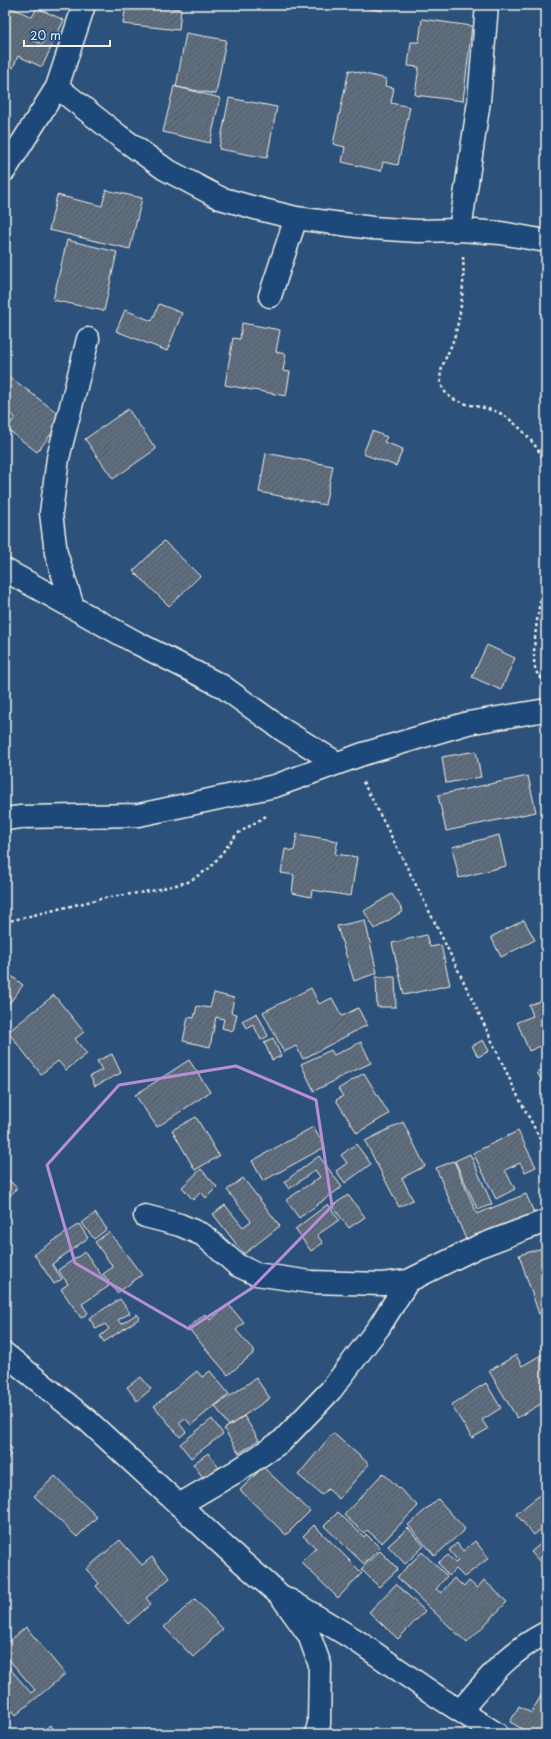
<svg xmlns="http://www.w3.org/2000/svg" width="551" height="1739" viewBox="0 0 551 1739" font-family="'Playpen Sans',sans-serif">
  <defs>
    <pattern id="building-hatch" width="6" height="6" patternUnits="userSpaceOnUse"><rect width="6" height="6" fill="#5f6e7f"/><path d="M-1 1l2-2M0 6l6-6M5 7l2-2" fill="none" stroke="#535960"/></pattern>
  </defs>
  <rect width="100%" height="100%" fill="#2c517b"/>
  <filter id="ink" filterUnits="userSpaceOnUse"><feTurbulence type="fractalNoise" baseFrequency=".025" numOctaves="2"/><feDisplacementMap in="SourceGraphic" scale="8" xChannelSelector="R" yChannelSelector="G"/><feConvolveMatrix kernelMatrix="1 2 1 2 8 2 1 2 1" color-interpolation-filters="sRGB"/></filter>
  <g filter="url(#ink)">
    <path fill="url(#building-hatch)" stroke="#f4f1e8" fill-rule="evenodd" d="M 5,5 L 32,17 L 37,8 L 64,20 L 42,67 L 18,56 L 13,68 L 5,64 ZM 34,31 L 46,35 L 43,44 L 31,40 Z
      M 126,5 L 162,5 L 162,7 L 181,9 L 179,30 L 123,24 Z
      M 353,5 L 383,5 L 382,11 Z
      M 422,19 L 472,26 L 463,101 L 415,95 L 419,67 L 408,66 L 411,42 L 419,42 Z
      M 186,33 L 226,40 L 216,94 L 176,87 Z
      M 349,70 L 386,79 L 385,86 L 394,88 L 391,103 L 410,107 L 398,165 L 383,162 L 381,171 L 342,162 L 345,147 L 333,144 Z
      M 174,86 L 220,98 L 210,143 L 163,132 Z
      M 229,98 L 277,107 L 267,158 L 219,149 Z
      M 106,190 L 142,198 L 130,249 L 49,230 L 57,195 L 102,206 Z
      M 67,240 L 117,252 L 104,311 L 53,300 Z
      M 159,304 L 182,313 L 167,351 L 116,331 L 125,310 L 152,321 Z
      M 242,323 L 280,330 L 276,352 L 286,354 L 283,371 L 290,372 L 286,396 L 225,385 L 233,338 L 240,339 Z
      M 6,374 L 64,418 L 37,452 L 7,429 L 15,417 L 5,409 Z
      M 128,409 L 156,449 L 113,479 L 85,439 Z
      M 372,431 L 387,437 L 384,442 L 403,449 L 396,466 L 363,454 Z
      M 266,453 L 333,466 L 325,505 L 259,492 Z
      M 164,541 L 200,576 L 169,606 L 133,571 Z
      M 487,645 L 515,658 L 501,690 L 472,677 Z
      M 476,751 L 481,777 L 446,783 L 442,757 Z
      M 528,776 L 536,812 L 446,831 L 438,795 Z
      M 297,834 L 338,841 L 335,854 L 357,857 L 351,896 L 312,890 L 311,897 L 292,893 L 294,875 L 281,873 L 285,849 L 294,851 Z
      M 499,835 L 506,866 L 459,878 L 452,847 Z
      M 392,894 L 403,911 L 375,929 L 364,911 Z
      M 365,920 L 377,973 L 354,981 L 337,926 Z
      M 524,920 L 535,940 L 501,957 L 491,937 Z
      M 426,935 L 430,947 L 441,945 L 450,985 L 404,995 L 392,943 Z
      M 9,974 L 23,985 L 5,1009 L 5,980 Z
      M 376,977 L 395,977 L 396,1007 L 377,1007 Z
      M 311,988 L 319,1004 L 332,998 L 342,1016 L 358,1008 L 367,1025 L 303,1059 L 296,1046 L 284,1052 L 263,1012 Z
      M 214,993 L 234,998 L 231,1013 L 237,1014 L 233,1031 L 222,1028 L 224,1019 L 216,1017 L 210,1047 L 183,1041 L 188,1017 L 194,1018 L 197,1006 L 210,1008 Z
      M 54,995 L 84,1032 L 75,1039 L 87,1054 L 66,1070 L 58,1061 L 41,1074 L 8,1032 Z
      M 546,999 L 546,1053 L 543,1045 L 529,1051 L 517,1022 L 533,1016 L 529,1005 Z
      M 257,1013 L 268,1036 L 261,1040 L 253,1024 L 246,1028 L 242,1021 Z
      M 273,1038 L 281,1056 L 272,1060 L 264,1042 Z
      M 483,1040 L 489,1051 L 478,1057 L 472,1046 Z
      M 361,1042 L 371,1063 L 336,1079 L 336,1080 L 314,1091 L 301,1064 L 331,1050 L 334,1055 Z
      M 112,1054 L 121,1073 L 95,1086 L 90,1076 L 102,1070 L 97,1061 Z
      M 189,1060 L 210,1092 L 157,1127 L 135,1095 Z
      M 546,1068 L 546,1089 L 537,1072 Z
      M 364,1073 L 389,1114 L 357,1133 L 336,1100 L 343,1096 L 338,1089 Z
      M 196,1117 L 219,1156 L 195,1170 L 172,1130 Z
      M 403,1122 L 425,1166 L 402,1178 L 413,1200 L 399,1207 L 365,1141 Z
      M 313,1127 L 325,1147 L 263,1181 L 252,1161 Z
      M 518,1131 L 536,1167 L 525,1172 L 520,1163 L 505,1170 L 515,1189 L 496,1199 L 473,1153 Z
      M 356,1144 L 371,1164 L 345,1183 L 336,1171 L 347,1163 L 341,1155 Z
      M 470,1154 L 492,1204 L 478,1210 L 455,1161 Z
      M 319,1156 L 342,1187 L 299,1218 L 286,1200 L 320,1177 L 315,1170 L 289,1189 L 284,1182 Z
      M 454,1161 L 477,1214 L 526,1194 L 535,1215 L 467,1242 L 436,1168 Z
      M 201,1169 L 217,1187 L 206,1198 L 201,1192 L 193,1200 L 182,1187 Z
      M 5,1176 L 17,1188 L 5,1201 Z
      M 243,1178 L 280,1226 L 244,1254 L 213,1214 L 225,1205 L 243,1227 L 251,1221 L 227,1190 Z
      M 348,1195 L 365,1217 L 349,1228 L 332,1206 Z
      M 328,1204 L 339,1220 L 317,1235 L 323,1243 L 311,1251 L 295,1229 Z
      M 95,1213 L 107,1229 L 94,1239 L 82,1223 Z
      M 79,1224 L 88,1238 L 52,1264 L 62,1279 L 54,1284 L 34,1254 Z
      M 109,1232 L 142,1275 L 117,1293 L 103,1274 L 113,1267 L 95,1242 Z
      M 546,1247 L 546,1312 L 539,1314 L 519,1255 Z
      M 85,1252 L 109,1286 L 82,1304 L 88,1313 L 81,1318 L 61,1289 L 68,1284 L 58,1270 Z
      M 120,1299 L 130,1313 L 118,1320 L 121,1324 L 137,1314 L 140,1318 L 104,1342 L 100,1336 L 109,1329 L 105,1324 L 96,1329 L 89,1318 Z
      M 229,1305 L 244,1323 L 236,1330 L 255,1352 L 228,1375 L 188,1328 L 205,1314 L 210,1320 Z
      M 546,1352 L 546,1401 L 517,1418 L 489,1371 L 516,1355 L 522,1366 Z
      M 197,1371 L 202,1377 L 210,1371 L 229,1394 L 191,1425 L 185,1418 L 179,1423 L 186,1432 L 180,1437 L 154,1406 Z
      M 141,1377 L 151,1389 L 137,1401 L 127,1387 Z
      M 256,1378 L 270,1398 L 229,1426 L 215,1406 Z
      M 486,1383 L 501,1408 L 482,1420 L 488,1429 L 472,1438 L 451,1405 Z
      M 244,1416 L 259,1440 L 239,1453 L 224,1429 Z
      M 212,1419 L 223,1434 L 191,1458 L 180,1444 Z
      M 333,1433 L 369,1464 L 339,1499 L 328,1489 L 322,1495 L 298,1475 Z
      M 5,1445 L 12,1448 L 5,1466 Z
      M 208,1453 L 219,1468 L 204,1479 L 193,1464 Z
      M 263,1467 L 310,1511 L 286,1535 L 240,1490 Z
      M 383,1473 L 418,1506 L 382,1543 L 367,1530 L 364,1533 L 344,1515 Z
      M 55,1476 L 97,1517 L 77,1537 L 34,1496 Z
      M 541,1494 L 546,1500 L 546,1525 L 534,1535 L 516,1514 Z
      M 438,1499 L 465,1529 L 435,1556 L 408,1525 Z
      M 338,1512 L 364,1537 L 366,1534 L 380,1548 L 364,1564 L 324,1526 Z
      M 314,1525 L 362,1573 L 338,1598 L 301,1562 L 316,1548 L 303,1536 Z
      M 408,1528 L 424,1546 L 405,1564 L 388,1546 Z
      M 546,1539 L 546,1569 L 531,1552 Z
      M 120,1540 L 142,1565 L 152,1557 L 170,1578 L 146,1598 L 151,1604 L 128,1624 L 96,1586 L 99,1583 L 86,1569 Z
      M 475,1541 L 489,1558 L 464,1577 L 456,1569 L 449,1576 L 438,1563 L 448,1555 L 455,1563 L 458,1561 L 449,1550 L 457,1543 L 463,1551 Z
      M 380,1551 L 398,1569 L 379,1587 L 361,1569 Z
      M 422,1552 L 447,1576 L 436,1589 L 441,1593 L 454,1578 L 464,1587 L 469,1581 L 477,1588 L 484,1580 L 507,1602 L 467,1643 L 397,1577 Z
      M 396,1584 L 425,1611 L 398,1639 L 369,1612 Z
      M 195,1599 L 223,1629 L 193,1657 L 164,1627 Z
      M 26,1627 L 65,1674 L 16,1715 L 5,1702 L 5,1663 L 31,1693 L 35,1690 L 5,1655 L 5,1645 Z
      M 546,1687 L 546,1734 L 531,1734 L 510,1722 L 519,1706 L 531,1713 Z
      M 50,1725 L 59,1734 L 39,1734 Z"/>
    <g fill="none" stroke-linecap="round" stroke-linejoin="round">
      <g stroke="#f4f1e8" stroke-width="25">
        <path id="minor" d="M 57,87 L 119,136 L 165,169 L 220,198 L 255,208 L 296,218 L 372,228 L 417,231 L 460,230 L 501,233 L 546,241
          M 5,170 L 57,87 L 84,5
          M 460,230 L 479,101 L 487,5
          M 270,296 L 296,218
          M 5,570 L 137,643 L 222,686 L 283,730 L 337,763
          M 73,607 L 56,553 L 51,513 L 58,458 L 88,339
          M 5,819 L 21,817 L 139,815 L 275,786 L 363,754 L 468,723 L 546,710
          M 145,1216 L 180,1225 L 203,1235 L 237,1265 L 256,1274 L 311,1282 L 382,1284 L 408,1281 L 477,1247 L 546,1221
          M 5,1354 L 87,1420 L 226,1548 L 281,1596 L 309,1635 L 320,1665 L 319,1724 L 316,1734
          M 179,1505 L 237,1471 L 282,1441 L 331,1390 L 379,1327 L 408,1281
          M 289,1600 L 357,1641 L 438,1697 L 497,1734
          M 460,1711 C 487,1680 508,1652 546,1633"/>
      </g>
      <path stroke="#f4f1e8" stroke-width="2.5" stroke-dasharray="3 3" stroke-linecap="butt" d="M 463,257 C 465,280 461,319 453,341 C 449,354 438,368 441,382 C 445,409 487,403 505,416 C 522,428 537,445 546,464
        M 546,571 C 542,589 528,660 537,673 C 539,676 543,679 546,681
        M 363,782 C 415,881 464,980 511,1082 C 522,1106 536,1128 546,1153
        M 5,922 L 104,898 L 151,891 L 188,882 L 210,868 L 237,834 L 266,816"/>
      <use href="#minor" stroke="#1f4a7a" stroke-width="22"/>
    </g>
  </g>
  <path fill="none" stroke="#b88ed4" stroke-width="3" stroke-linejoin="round" d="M 236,1066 L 316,1100 L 332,1206 L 252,1288 L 189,1329 L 75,1263 L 47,1165 L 119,1085 Z"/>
  <rect width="551" height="1739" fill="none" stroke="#1f4a7a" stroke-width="20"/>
  <rect x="10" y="10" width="531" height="1719" fill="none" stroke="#f4f1e8" stroke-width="1.5" filter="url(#ink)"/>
  <path d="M24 40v6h86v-6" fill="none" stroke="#f4f1e8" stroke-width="2"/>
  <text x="30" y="40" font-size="12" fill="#f4f1e8" stroke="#1f4a7a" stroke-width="3" paint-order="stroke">20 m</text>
</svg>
